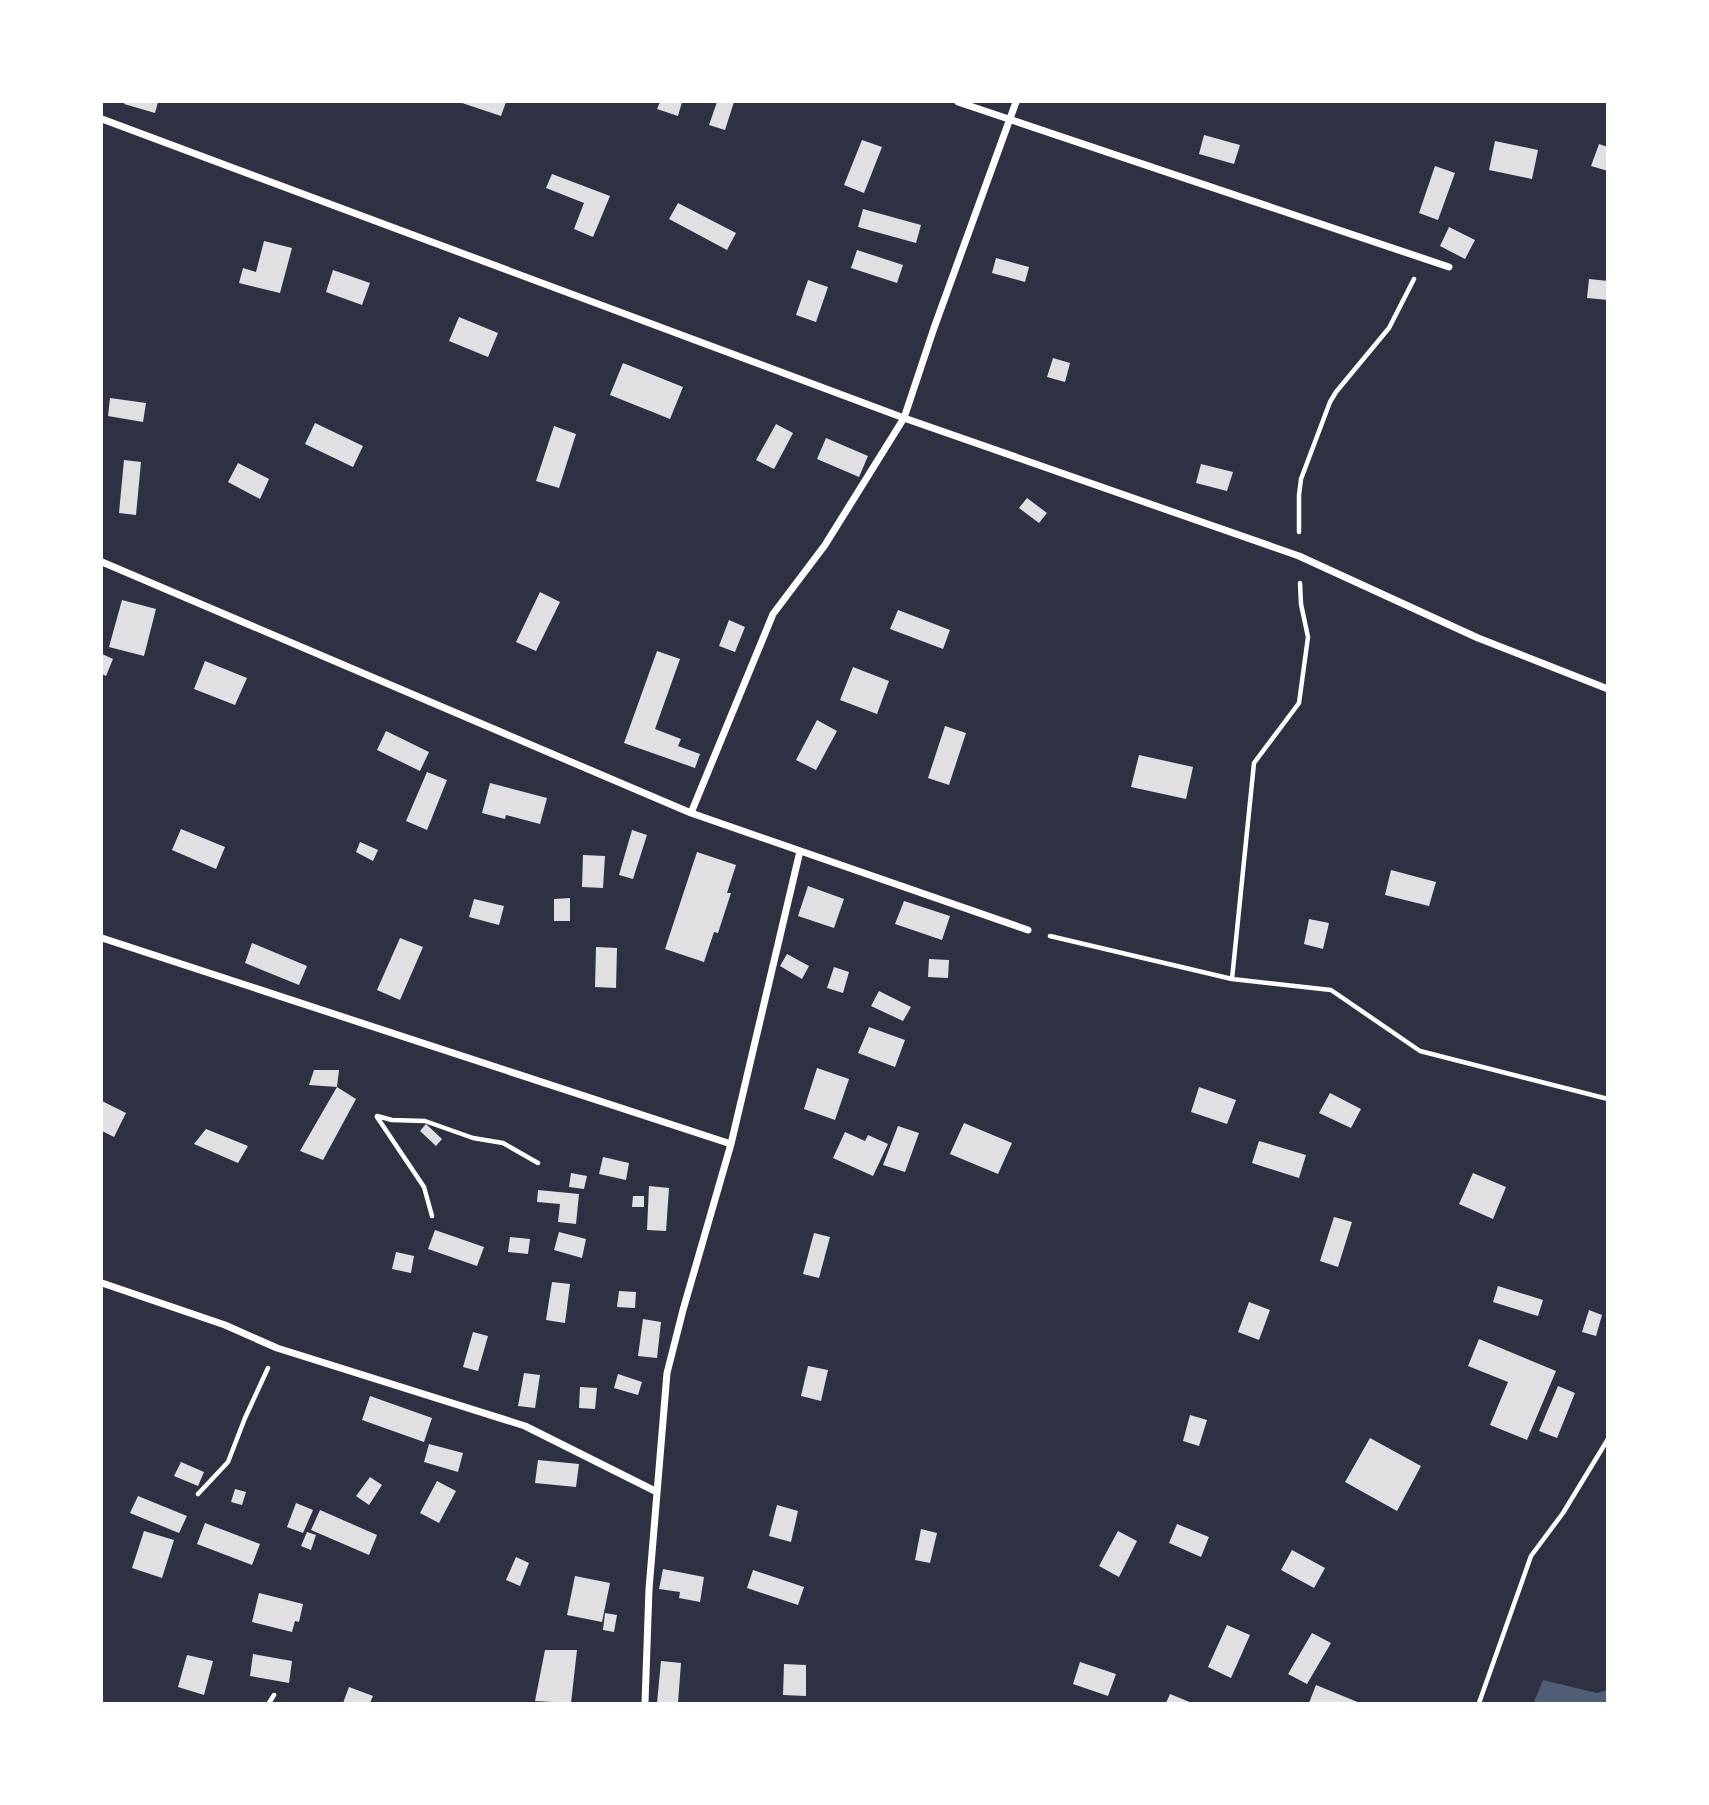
<svg xmlns="http://www.w3.org/2000/svg" width="1709" height="1805" viewBox="0 0 1709 1805" font-family="'DM Sans',sans-serif">
  <rect width="100%" height="100%" fill="#2d3142"/>
  <path fill="#4f5d75" d="M 1543,1680 L 1597,1693 L 1607,1690 L 1607,1703 L 1537,1703 L 1534,1702 Z"/>
  <path fill="#e0e0e3" d="M 125,102 L 158,102 L 155,113 L 124,104 Z
    M 459,102 L 506,102 L 501,116 Z
    M 660,102 L 682,102 L 678,116 L 657,109 Z
    M 717,102 L 734,102 L 725,130 L 709,125 Z
    M 1204,135 L 1240,145 L 1234,164 L 1199,154 Z
    M 862,140 L 882,147 L 864,193 L 844,185 Z
    M 1495,141 L 1538,150 L 1532,179 L 1489,170 Z
    M 1599,144 L 1608,147 L 1608,171 L 1591,166 Z
    M 1435,166 L 1455,173 L 1438,220 L 1419,213 Z
    M 552,174 L 610,196 L 593,237 L 574,229 L 584,203 L 546,188 Z
    M 678,203 L 736,233 L 727,250 L 669,219 Z
    M 863,209 L 921,225 L 916,243 L 858,227 Z
    M 1449,227 L 1475,240 L 1465,259 L 1440,246 Z
    M 264,241 L 292,248 L 280,293 L 239,283 L 243,268 L 256,272 Z
    M 857,250 L 903,265 L 897,283 L 851,268 Z
    M 996,258 L 1029,267 L 1025,282 L 992,273 Z
    M 333,270 L 370,283 L 362,305 L 326,292 Z
    M 1589,279 L 1608,281 L 1608,300 L 1587,298 Z
    M 808,280 L 828,287 L 816,322 L 796,315 Z
    M 459,317 L 498,333 L 488,357 L 449,341 Z
    M 1053,358 L 1070,363 L 1065,382 L 1047,377 Z
    M 623,363 L 683,387 L 670,419 L 610,395 Z
    M 110,398 L 146,403 L 143,422 L 108,416 Z
    M 315,423 L 363,446 L 353,467 L 305,444 Z
    M 776,424 L 793,433 L 774,469 L 756,460 Z
    M 554,426 L 576,434 L 559,488 L 536,481 Z
    M 826,438 L 868,456 L 859,477 L 817,459 Z
    M 124,460 L 141,462 L 136,515 L 119,513 Z
    M 238,463 L 269,479 L 260,499 L 228,482 Z
    M 1201,464 L 1233,472 L 1227,491 L 1196,483 Z
    M 1027,498 L 1047,513 L 1039,523 L 1019,508 Z
    M 540,592 L 560,602 L 536,651 L 516,642 Z
    M 122,600 L 156,609 L 144,656 L 109,647 Z
    M 898,610 L 950,630 L 943,649 L 890,629 Z
    M 729,620 L 745,627 L 735,652 L 719,646 Z
    M 657,651 L 680,659 L 655,729 L 681,739 L 678,746 L 700,754 L 695,768 L 624,743 Z
    M 102,654 L 113,659 L 106,676 L 102,674 Z
    M 205,661 L 247,678 L 235,705 L 194,689 Z
    M 853,667 L 889,681 L 877,714 L 840,700 Z
    M 817,720 L 837,731 L 816,770 L 796,760 Z
    M 945,726 L 966,733 L 949,785 L 928,778 Z
    M 386,731 L 429,752 L 420,771 L 377,750 Z
    M 1139,755 L 1193,767 L 1186,799 L 1131,787 Z
    M 427,772 L 447,780 L 427,830 L 406,821 Z
    M 490,783 L 547,798 L 540,824 L 506,815 L 505,819 L 482,813 Z
    M 181,829 L 225,847 L 216,869 L 172,850 Z
    M 632,830 L 647,835 L 633,879 L 619,875 Z
    M 360,842 L 378,850 L 373,861 L 356,852 Z
    M 697,852 L 736,865 L 727,893 L 731,893 L 718,933 L 714,932 L 704,962 L 665,949 Z
    M 583,855 L 605,856 L 603,888 L 582,887 Z
    M 1391,870 L 1436,882 L 1429,906 L 1385,895 Z
    M 808,886 L 844,899 L 834,928 L 798,916 Z
    M 570,898 L 570,921 L 554,921 L 554,899 Z
    M 474,899 L 504,906 L 499,925 L 469,917 Z
    M 904,901 L 950,916 L 942,940 L 895,924 Z
    M 1309,919 L 1329,923 L 1323,949 L 1304,944 Z
    M 400,938 L 423,947 L 400,1000 L 377,990 Z
    M 252,943 L 307,966 L 299,985 L 245,963 Z
    M 596,947 L 617,948 L 616,988 L 595,987 Z
    M 787,954 L 809,966 L 802,979 L 780,966 Z
    M 929,959 L 949,960 L 948,978 L 928,977 Z
    M 834,967 L 849,972 L 843,993 L 827,988 Z
    M 879,991 L 911,1007 L 903,1021 L 871,1006 Z
    M 869,1027 L 905,1040 L 895,1067 L 858,1053 Z
    M 817,1068 L 849,1079 L 835,1120 L 804,1109 Z
    M 314,1070 L 339,1070 L 337,1087 L 309,1085 Z
    M 337,1087 L 356,1099 L 323,1160 L 300,1151 Z
    M 1199,1087 L 1236,1100 L 1227,1124 L 1191,1112 Z
    M 1330,1093 L 1361,1109 L 1351,1128 L 1319,1113 Z
    M 102,1101 L 126,1113 L 114,1137 L 102,1131 Z
    M 964,1123 L 1012,1143 L 998,1174 L 950,1154 Z
    M 426,1124 L 442,1139 L 436,1146 L 420,1131 Z
    M 898,1126 L 919,1133 L 905,1172 L 883,1165 Z
    M 206,1129 L 248,1146 L 238,1163 L 194,1144 Z
    M 845,1132 L 865,1141 L 868,1135 L 888,1144 L 873,1176 L 833,1158 Z
    M 1259,1141 L 1306,1155 L 1299,1178 L 1252,1163 Z
    M 603,1157 L 629,1163 L 626,1180 L 599,1174 Z
    M 571,1173 L 587,1176 L 584,1189 L 569,1187 Z
    M 1473,1173 L 1506,1187 L 1493,1219 L 1459,1204 Z
    M 649,1186 L 669,1188 L 666,1231 L 647,1230 Z
    M 538,1190 L 579,1194 L 576,1224 L 558,1222 L 560,1204 L 537,1202 Z
    M 633,1196 L 644,1196 L 644,1207 L 632,1207 Z
    M 1334,1217 L 1352,1222 L 1338,1267 L 1320,1261 Z
    M 435,1230 L 484,1247 L 477,1266 L 428,1249 Z
    M 559,1232 L 586,1239 L 582,1258 L 554,1250 Z
    M 814,1233 L 830,1237 L 819,1278 L 803,1274 Z
    M 510,1237 L 530,1239 L 528,1254 L 508,1252 Z
    M 396,1252 L 414,1256 L 411,1273 L 392,1269 Z
    M 552,1282 L 570,1284 L 565,1323 L 546,1320 Z
    M 1498,1286 L 1543,1300 L 1538,1316 L 1493,1302 Z
    M 619,1291 L 636,1292 L 635,1308 L 617,1307 Z
    M 1249,1302 L 1270,1310 L 1259,1340 L 1238,1332 Z
    M 1589,1310 L 1602,1315 L 1596,1336 L 1582,1332 Z
    M 643,1319 L 661,1322 L 657,1358 L 638,1356 Z
    M 473,1332 L 488,1336 L 478,1371 L 463,1367 Z
    M 1479,1339 L 1556,1371 L 1527,1440 L 1490,1425 L 1508,1382 L 1468,1366 Z
    M 808,1366 L 828,1370 L 821,1401 L 801,1396 Z
    M 524,1373 L 540,1375 L 535,1408 L 518,1406 Z
    M 618,1374 L 642,1382 L 638,1395 L 614,1388 Z
    M 1558,1386 L 1575,1393 L 1557,1438 L 1539,1431 Z
    M 580,1387 L 597,1388 L 595,1409 L 579,1408 Z
    M 370,1396 L 432,1418 L 424,1442 L 362,1420 Z
    M 1190,1415 L 1207,1420 L 1199,1446 L 1183,1441 Z
    M 1370,1438 L 1421,1466 L 1397,1511 L 1345,1482 Z
    M 429,1444 L 463,1453 L 458,1472 L 424,1462 Z
    M 538,1460 L 579,1464 L 576,1487 L 535,1483 Z
    M 181,1462 L 204,1472 L 198,1486 L 174,1476 Z
    M 370,1477 L 382,1485 L 369,1505 L 356,1496 Z
    M 437,1481 L 456,1491 L 439,1523 L 420,1513 Z
    M 235,1489 L 246,1492 L 242,1505 L 231,1502 Z
    M 138,1496 L 187,1516 L 179,1533 L 130,1513 Z
    M 296,1503 L 313,1510 L 303,1533 L 287,1527 Z
    M 777,1505 L 798,1511 L 791,1542 L 769,1536 Z
    M 320,1510 L 377,1535 L 369,1555 L 311,1530 Z
    M 205,1523 L 260,1544 L 252,1565 L 197,1544 Z
    M 1177,1524 L 1209,1537 L 1201,1557 L 1169,1543 Z
    M 921,1529 L 937,1533 L 930,1563 L 915,1560 Z
    M 144,1531 L 174,1540 L 162,1578 L 132,1568 Z
    M 1118,1531 L 1137,1541 L 1119,1577 L 1099,1566 Z
    M 307,1532 L 316,1535 L 311,1550 L 301,1546 Z
    M 1292,1550 L 1325,1568 L 1314,1588 L 1281,1570 Z
    M 516,1557 L 529,1563 L 520,1586 L 506,1580 Z
    M 663,1569 L 704,1577 L 700,1602 L 679,1598 L 680,1592 L 659,1589 Z
    M 753,1570 L 804,1587 L 798,1605 L 747,1588 Z
    M 575,1576 L 610,1583 L 602,1622 L 567,1615 Z
    M 259,1593 L 303,1604 L 299,1622 L 295,1621 L 292,1632 L 252,1622 Z
    M 605,1613 L 617,1615 L 614,1632 L 603,1630 Z
    M 1227,1625 L 1250,1635 L 1231,1678 L 1208,1667 Z
    M 1312,1633 L 1331,1643 L 1307,1684 L 1288,1674 Z
    M 545,1650 L 577,1650 L 571,1703 L 535,1701 Z
    M 253,1654 L 292,1661 L 289,1683 L 250,1676 Z
    M 187,1655 L 213,1661 L 204,1695 L 178,1687 Z
    M 661,1661 L 681,1663 L 678,1703 L 657,1703 Z
    M 1080,1662 L 1116,1674 L 1108,1696 L 1073,1684 Z
    M 784,1664 L 806,1665 L 806,1696 L 783,1695 Z
    M 1316,1685 L 1360,1703 L 1309,1703 Z
    M 349,1687 L 373,1696 L 370,1703 L 343,1703 Z
    M 1170,1694 L 1192,1703 L 1166,1703 Z"/>
  <g fill="none" stroke-linecap="round" stroke-linejoin="round">
    <path stroke="#fff" stroke-width="4.5" d="M 1299,532 L 1299,495 L 1301,479 L 1330,402 L 1336,392 L 1389,328 L 1414,279
      M 1300,583 L 1301,604 L 1308,637 L 1299,703 L 1254,763 L 1232,979 L 1331,990 L 1420,1051 L 1608,1099
      M 1050,936 L 1232,979
      M 377,1116 L 392,1120 L 425,1121 L 473,1138 L 503,1143 L 538,1163
      M 377,1117 L 424,1187 L 432,1216
      M 198,1494 L 228,1462 L 245,1418 L 268,1368
      M 269,1703 L 274,1695
      M 1479,1703 L 1531,1556 L 1563,1513 L 1608,1439"/>
    <path stroke="#fff" stroke-width="7" d="M 958,102 L 1449,267
      M 102,119 L 904,418 L 1299,556 L 1478,638 L 1608,689
      M 102,562 L 691,813 L 1028,930
      M 691,813 L 773,614 L 825,545 L 904,418 L 934,328 L 1016,102
      M 102,938 L 731,1144
      M 102,1283 L 225,1325 L 277,1348 L 525,1426 L 657,1492
      M 645,1703 L 649,1589 L 667,1373 L 683,1310 L 731,1144 L 800,851"/>
  </g>
  <rect width="1709" height="1805" fill="none" stroke="#ffffff" stroke-width="206"/>
</svg>
